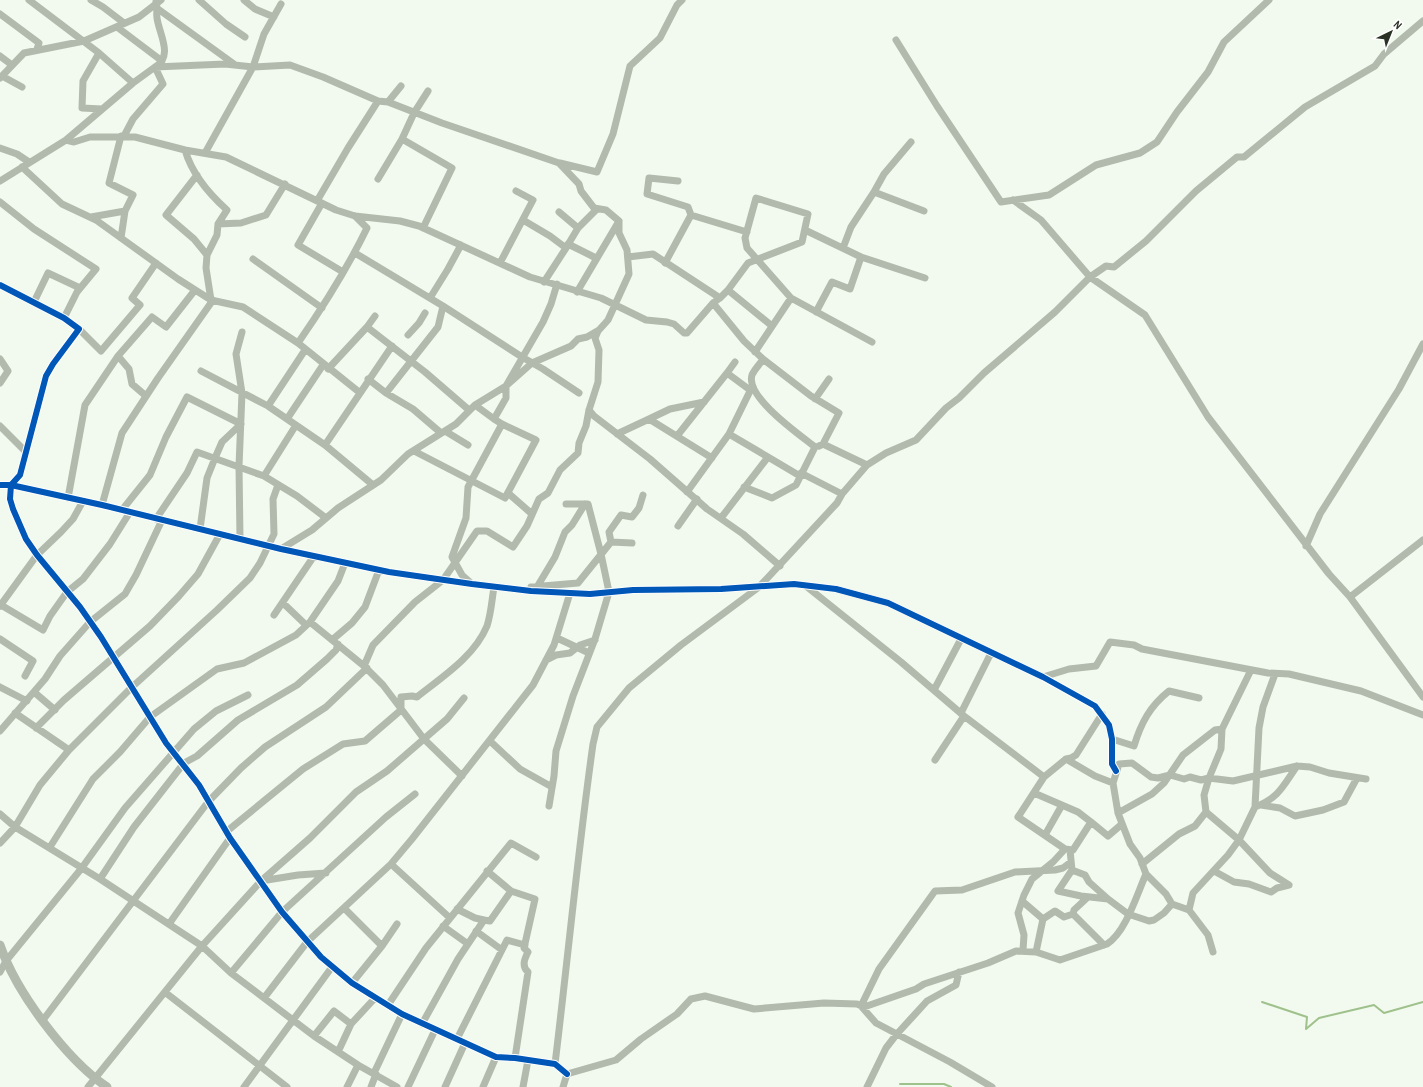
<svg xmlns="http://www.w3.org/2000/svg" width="1423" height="1087" viewBox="0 0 1423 1087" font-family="'Archivo Narrow',sans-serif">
  <rect width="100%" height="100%" fill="#f2faef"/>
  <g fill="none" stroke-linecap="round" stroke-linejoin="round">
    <path stroke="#9fc18c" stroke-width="2" d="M 1262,1002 L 1307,1017 L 1306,1029 L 1319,1018 L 1374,1005 L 1384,1013 L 1423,1002
      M 900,1084 L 944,1084 L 951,1087"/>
    <path stroke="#b2baae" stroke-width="7" d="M 29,0 L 99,53 L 133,83
      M 91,0 L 103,7 L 124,23
      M 199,0 L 226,24 L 245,37
      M 244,0 L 255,9 L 274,17
      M 158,9 L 234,64
      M 0,14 L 39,43 L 37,49
      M 117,27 L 162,61
      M 896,40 L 937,106 L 1001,202 L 1049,195 L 1096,165 L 1140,153 L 1157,142 L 1177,112 L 1208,72 L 1224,42 L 1269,0
      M 99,53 L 83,81 L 82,108 L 102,109
      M 0,56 L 12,65
      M 2,76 L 22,87
      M 0,78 L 24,53 L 84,41 L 139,17 L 161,0
      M 388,102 L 401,86
      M 124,136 L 133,119 L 163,84 L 155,67 C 174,56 159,34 157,18 C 156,12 158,8 156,2
      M 402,139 L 452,168 L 423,228
      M 66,140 L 133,83 L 155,67 L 225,64 L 253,67 L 290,65 L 323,77 L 378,101 L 388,102 L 442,123 L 559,163 L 579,184 L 581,191 L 594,208 L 606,210 L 619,221 L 619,233 L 627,250 L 629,274 L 608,320 L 599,330 L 587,337 L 578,339 L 571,346 L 532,363 L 506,386 L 506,398 L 494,419 L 502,424 L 468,487 L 466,518 L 452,557 L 462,575 L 471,583
      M 0,148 L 17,154 L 29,162
      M 185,150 C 192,174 208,193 227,210 L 218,224 L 217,235 L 207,255 L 206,268 L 211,300 L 243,307 L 298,343 L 359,392
      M 205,153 L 253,67 L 264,34 L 281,4
      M 560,163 L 597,172 L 613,134 L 630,66 L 660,38 L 677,5 L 682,0
      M 22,167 L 62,204 L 96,220 L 178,279 L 211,300
      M 197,175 L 166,215 L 194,239 L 207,255
      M 378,179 L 402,139 L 414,113 L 428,91
      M 0,181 L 66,140 L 74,142 L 90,137 L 135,137 L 185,150 L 226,157 L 336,210 L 355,216 L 400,221 L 419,226 L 530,277 L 601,298 L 646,320 L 667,322 L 674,324 L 684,333 L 687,333 L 713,303
      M 678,181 L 649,178 L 647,194 L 688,207 L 691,215
      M 874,192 L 884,174 L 911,142
      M 1013,200 L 1041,220 L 1090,277 L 1145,315 L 1208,417 L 1329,574 L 1350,597 L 1423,697
      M 317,201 L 348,148 L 378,101
      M 0,202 L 34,229 L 96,269 L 77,292 L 64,318
      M 322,203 L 298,245 L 343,272
      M 559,212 L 578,228 L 566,248
      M 91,217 L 125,211 L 133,195 L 109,183 L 121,136
      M 523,220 L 550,236 L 566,248 L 544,282
      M 218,224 L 241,223 L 266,215 L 285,184
      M 578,228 L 597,209
      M 805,230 L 861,257 L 850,289 L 832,282 L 816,312
      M 121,238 L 125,211
      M 568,244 L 596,258
      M 843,248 L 851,227 L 874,192 L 924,211
      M 355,253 L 443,306 L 522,357 L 543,369 L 579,393
      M 628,257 L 653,254 L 720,298 L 713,303 L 744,341 L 763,359 C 760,364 754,370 752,375 C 745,397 800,435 815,447 L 796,485 L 772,498 L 744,487
      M 861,257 L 925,278
      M 253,259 L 322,308
      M 500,263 L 533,200 L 516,191
      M 665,263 L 691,215 L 747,232
      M 0,285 L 64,318 L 79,329 L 53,364 L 46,376 L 20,475 L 11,485 L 10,499 L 13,509 L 26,539 L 37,555 L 80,607 L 101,637 L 166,743 L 199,785 L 230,838 L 282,912 L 321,957 L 352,983 L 402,1014 L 496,1057 L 515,1058 L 555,1064 L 567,1074
      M 728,290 L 748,263 L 802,242 L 808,214 L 756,198 L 745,238 L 747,248 L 791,298
      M 577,292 L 619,221
      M 430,298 L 448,269 L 461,245
      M 720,298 L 728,290 L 772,326
      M 34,302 L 48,273 L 80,288
      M 367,327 L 425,372 L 469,410
      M 79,329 L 101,351 L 140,305 L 132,298 L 156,263
      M 408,335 L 419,323 L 425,313
      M 298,343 C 323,307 347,269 367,228 L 355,216
      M 755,352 L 791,298 L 872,342
      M 0,359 L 8,371 L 0,383
      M 763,359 L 811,396 L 839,413 L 823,444
      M 328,369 L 367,327 L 375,316
      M 201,371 L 268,406 L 325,445 L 373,485
      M 727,373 L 735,362
      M 368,379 L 386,393 L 413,409 L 441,433
      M 386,393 L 438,327 L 443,306
      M 146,396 L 132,384 L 129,369 L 118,356 L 152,317 L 166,327 L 195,290
      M 815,399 L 829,379
      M 704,402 L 670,409 L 649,419 L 712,458
      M 475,405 L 494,419
      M 268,406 L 305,350
      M 589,410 L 594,416 L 650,459 L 707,509 L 743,534 L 780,566
      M 287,419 L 323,365
      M 0,426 L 26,452
      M 445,431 L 468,445
      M 617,434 L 649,419
      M 729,434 L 752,387
      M 677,436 L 727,373 L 750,390
      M 325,445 L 392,346
      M 819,446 L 823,444 L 867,465
      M 414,451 L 505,498 L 536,440 L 502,424
      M 264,476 L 296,425
      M 0,485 L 11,485 L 102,505 L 281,549 L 389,572 L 472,584 L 531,591 L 590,594 L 633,590 L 721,589 L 794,584 L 836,589 L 888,603 L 1043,677 L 1095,706 L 1109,725 L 1112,739 L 1112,764 L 1116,771
      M 687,492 L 729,434 L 768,457
      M 508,493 L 532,514
      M 842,494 L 867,465 L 886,453 L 916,440 L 946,408 L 959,398 L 984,373 L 1055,312 L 1090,277 L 1106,266 L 1114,267 L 1146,241 L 1196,191 L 1237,157 L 1244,157 L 1305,107 L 1375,66 L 1384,54 L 1423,21
      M 68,498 L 85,405 L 118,356
      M 102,505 L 122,433 L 158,378 L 213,300
      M 122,510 L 150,475 L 166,437 L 187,397 L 241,424 L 222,442 L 215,458 L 207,478 L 200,529
      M 721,518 L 768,457 L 800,476
      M 156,519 L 187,473 L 197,452 L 264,476 L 297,496 L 326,518
      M 678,526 L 697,499
      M 240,539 L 239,466 L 242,393 L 236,354 L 242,332
      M 611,542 L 632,543
      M 1306,546 L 1320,514 L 1399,389 L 1423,344
      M 281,549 L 312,530 L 338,508 L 381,480 L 408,454 L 456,424 L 475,405 L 506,386 L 543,322 L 551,304 L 557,284
      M 806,586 L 901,662 L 964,716 L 1044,777
      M 531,587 L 578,583 L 611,542 L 609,532 L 621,515 L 632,517 L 639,508 L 643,495
      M 537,587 L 555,557 L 565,532 L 572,525 L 585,504
      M 1350,597 L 1423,540
      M 283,603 L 306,625
      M 1,605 L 43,630 L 50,616 L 67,592 L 83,579 L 110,544 L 130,512
      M 0,606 L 37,555 L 61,532 L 73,519 L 83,501
      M 274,615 L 314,556
      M 310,622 L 364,666 L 383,685 L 424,739 L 462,776
      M 557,638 L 589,653
      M 0,639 L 33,661 L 25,676
      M 332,640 L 352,623 L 365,607 L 379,570
      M 546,660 L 556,655 L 570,653 L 580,645 L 595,640
      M 364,666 L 373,645 L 415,602 L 443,580 L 477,531 L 487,531 L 513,547 L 527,526 L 539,499 L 548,493 L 560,470 L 578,453 L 579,443 L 586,426 L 589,410 L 598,382 L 599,350 L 595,338 L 598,331
      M 1043,677 L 1069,669 L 1096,666 L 1110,642 L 1134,645 L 1142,649 L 1268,673 L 1289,674 L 1361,691 L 1423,715
      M 0,687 L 27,701
      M 934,690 L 961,639
      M 34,692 L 55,710
      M 15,713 L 69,750
      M 961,713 L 991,653
      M 36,728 L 64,700 L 150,626 L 179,596 L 198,574 L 220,534
      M 0,731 L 45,679 L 60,656 L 90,622 L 125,594 L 136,575 L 162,520
      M 1112,739 L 1134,746 C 1141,723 1150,706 1169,691 L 1199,698
      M 490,741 L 520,769 L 552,787
      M 1066,759 L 1071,758 L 1076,755 L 1102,714
      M 935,760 L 964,716
      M 1113,783 L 1095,776 L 1066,759 L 1044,777 L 1018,817 L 1065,849 L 1073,850 L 1091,822 L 1108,836 L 1122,824
      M 1034,793 L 1078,812 L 1091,822
      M 1261,805 L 1280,808 L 1295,816 L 1323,810 L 1344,802 L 1357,778
      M 549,806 L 554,776 L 556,751 L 573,696 L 595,639 L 609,592 L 601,554 L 588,504 L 566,504
      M 1255,807 L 1259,728 L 1263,707 L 1275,674
      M 1206,812 L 1239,840 L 1270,873 L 1289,885
      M 1118,813 L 1152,794 L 1164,783 L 1183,755 L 1215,730 L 1222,729
      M 0,814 L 15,827 L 100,879 L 202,946 L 231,973 L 314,1036 L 358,1065 L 397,1087
      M 226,832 L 303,769 L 343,744 L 365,741 L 401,710 L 401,697 L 412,696 L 417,697 C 442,677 474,657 487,626 C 491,614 492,599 494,587
      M 1045,835 L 1062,805
      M 0,843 L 15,827 L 40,785 L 69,750 L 131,688 L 217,610 L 250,578 L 260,563 L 274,534 L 273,499 L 278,485
      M 50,847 L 93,779 L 120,752 L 150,717 L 217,669 L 244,663 L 296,635 L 310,622 L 338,581 L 345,563
      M 1070,850 L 1072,870 L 1058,891 L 1081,896 L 1108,899 L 1128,914 L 1149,921 L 1154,920 L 1164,913 L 1172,904
      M 391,864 L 450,918
      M 1142,864 L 1179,834 L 1195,826 L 1206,812 L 1204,795 L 1209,778 L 1221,749 L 1222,729 L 1251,670
      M 1072,870 L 1085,875 L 1089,882 L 1108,899
      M 487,871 L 511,891
      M 1214,871 L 1234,882 L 1249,884 L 1271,892 L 1277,888 L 1289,885
      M 1146,874 L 1166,894 L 1172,904 L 1189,910 L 1208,935 L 1213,952
      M 100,879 L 134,827 L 184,763 L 197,756 L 238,720 L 297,685 L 327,659 L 336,650 L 338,644
      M 261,881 L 298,875 L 326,873
      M 1088,897 L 1074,910 L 1073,914 L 1104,945
      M 1022,901 L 1043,919 L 1036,952
      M 344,908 L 382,946 L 352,983
      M 457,909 L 475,918 L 484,920
      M 1189,910 L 1193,893 L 1228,855 L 1239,840 L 1255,807 C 1279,798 1283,786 1297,766
      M 1043,919 L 1055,911 L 1064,917 L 1073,914
      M 169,924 L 230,838
      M 443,926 L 468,944
      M 476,931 L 502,950
      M 382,946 L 397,924
      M 1023,950 L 1024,935 L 1018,913 L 1024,895 L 1032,879 L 1053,862 L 1065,849
      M 0,972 L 6,961 L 81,869 L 125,808 L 194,729 L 216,711 L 248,695
      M 231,973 L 282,912 L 386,817 L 415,794
      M 166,993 L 287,1087
      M 264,998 L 307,942 L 391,864 L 412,839 L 533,685 L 554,645 L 570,593
      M 388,1005 L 426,948 L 511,843 L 536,857
      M 43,1020 L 208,802 L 241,768 L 265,747 L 326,707 L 367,668
      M 422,1024 L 458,959 L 484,920 L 490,921 L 511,891 L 535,899 L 524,948 L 528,952 C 525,958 521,966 528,972 L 515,1058
      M 314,1036 L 334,1011 L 351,1024
      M 457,1039 L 507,940 L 525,945
      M 338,1052 L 351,1024 L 375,998
      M 555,1064 C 568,957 578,850 593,744 L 597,727 L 629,688 L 681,645 L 759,587 L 837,503 L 842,494 L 801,473
      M 374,1073 L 402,1014
      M 88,1087 L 202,946 L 261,881 L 310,838 L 356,792 L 387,771 L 447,719 L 464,698
      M 244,1087 L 332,967
      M 347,1087 L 358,1065
      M 371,1087 L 376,1074
      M 408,1087 L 435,1030
      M 445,1087 L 465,1043
      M 483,1087 L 496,1057
      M 523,1087 L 528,1060
      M 563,1087 L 567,1074 L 616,1060 L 641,1039 L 677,1014 L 691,999 L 705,996 L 754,1009 L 824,1003 L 857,1004 L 864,1007 L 916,989 L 924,984 L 988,963 L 1016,951 L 1036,952 L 1060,960 L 1107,944 C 1126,932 1137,894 1146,874 L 1140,858 L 1130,844 L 1118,813 L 1113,783 L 1119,764 L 1132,763 L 1151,777 L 1158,778 L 1170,775 L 1184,779 L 1190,777 L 1201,780 L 1209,778 L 1233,781 L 1297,766 L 1310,767 L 1329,773 L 1366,779
      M 867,1087 L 886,1048 L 896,1035 L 927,1001 L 956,985 L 959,972
      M 992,1087 L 950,1062 L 876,1023 L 861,1006 L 879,969 L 935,891 L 962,890 L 1015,872 L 1055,870 L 1063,868 L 1071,862"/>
    <path stroke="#b2baae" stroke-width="9" d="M 0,945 C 16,992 66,1059 107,1087"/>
    <g stroke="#fff" stroke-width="8">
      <path id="cycleway" d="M 0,285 L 64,318 L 79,329 L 53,364 L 46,376 L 20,475 L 11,485 L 10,499 L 13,509 L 26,539 L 37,555 L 80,607 L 101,637 L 166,743 L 199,785 L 230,838 L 282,912 L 321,957 L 352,983 L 402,1014 L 496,1057 L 515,1058 L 555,1064 L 567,1074
        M 0,485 L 11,485 L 102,505 L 281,549 L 389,572 L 472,584 L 531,591 L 590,594 L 633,590 L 721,589 L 794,584 L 836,589 L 888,603 L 1043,677 L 1095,706 L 1109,725 L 1112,739 L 1112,764 L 1116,771"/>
    </g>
    <use href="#cycleway" stroke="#0057b8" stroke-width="6"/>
  </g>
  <g transform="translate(1391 32) rotate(43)" stroke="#ffffff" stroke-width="3" paint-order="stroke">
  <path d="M0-3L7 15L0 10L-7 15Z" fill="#2a3225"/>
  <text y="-6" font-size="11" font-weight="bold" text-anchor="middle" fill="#2a3225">N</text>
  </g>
</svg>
